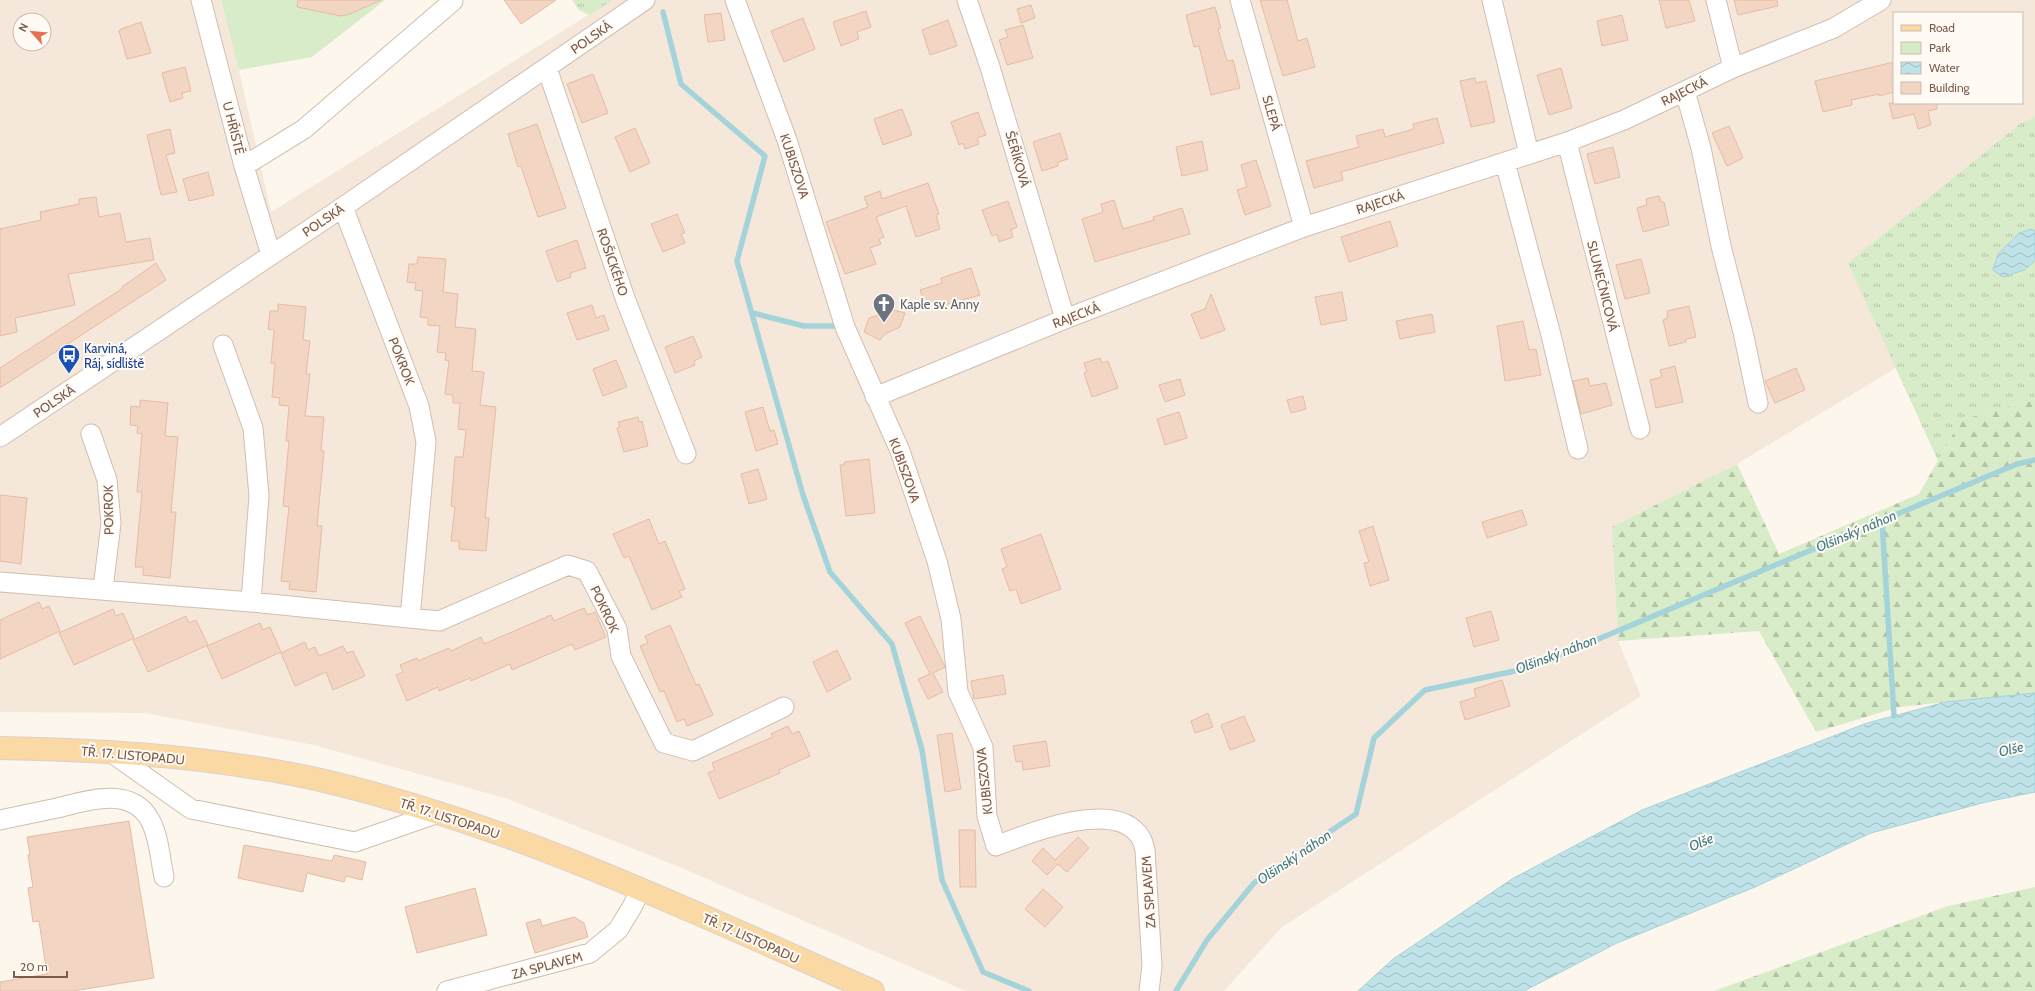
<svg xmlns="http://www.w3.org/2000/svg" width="2035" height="991" viewBox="0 0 2035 991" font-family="Cabin,sans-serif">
  <defs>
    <pattern id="grass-tufts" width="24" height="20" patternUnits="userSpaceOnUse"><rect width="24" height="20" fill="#d8ecc9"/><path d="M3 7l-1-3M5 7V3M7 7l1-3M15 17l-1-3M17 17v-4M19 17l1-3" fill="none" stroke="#b4c2a5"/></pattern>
    <pattern id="forest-firs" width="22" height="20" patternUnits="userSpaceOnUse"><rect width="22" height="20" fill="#d8ecc9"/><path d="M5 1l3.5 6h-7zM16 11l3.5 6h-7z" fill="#b4c2a5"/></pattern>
    <pattern id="water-waves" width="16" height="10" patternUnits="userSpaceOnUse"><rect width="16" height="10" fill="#bfe3e8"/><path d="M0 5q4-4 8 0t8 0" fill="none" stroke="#a0bbbe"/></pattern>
  </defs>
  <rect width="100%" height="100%" fill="#fdf6ec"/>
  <path fill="#f5e8da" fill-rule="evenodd" d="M 0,0 L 221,0 L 239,70 L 271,212 L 598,9 L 598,0 L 2035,0 L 2035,117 L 2022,122 L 1849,263 L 1896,368 L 1737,464 L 1612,527 L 1618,641 L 1641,696 L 1282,927 L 1224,991 L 966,991 L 677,866 L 505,798 L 314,745 L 145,713 L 0,712 ZM 1894,13 L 2022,13 L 2022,103 L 1894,103 ZM 20,20 L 44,20 L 44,44 L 20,44 Z"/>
  <path fill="url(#grass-tufts)" d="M 572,0 L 613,0 L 589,15 L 579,10 Z
    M 2035,117 L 2035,399 L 1961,420 L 1938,461 L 1848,263 L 2022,122 Z"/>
  <path fill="url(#forest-firs)" d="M 2035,399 L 2035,693 L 1899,707 L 1816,732 L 1759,631 L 1618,641 L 1612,527 L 1737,464 L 1779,554 L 1919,494 L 1961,420 Z
    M 2035,887 L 2035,991 L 1714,991 L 1948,906 Z"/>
  <path fill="#d8ecc9" d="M 221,0 L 385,0 L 312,57 L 239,70 Z"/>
  <path fill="url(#water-waves)" stroke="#a5d3da" d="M 2032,229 L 2035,231 L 2035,261 L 2024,270 L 2003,277 L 1993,270 L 1998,254 L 2019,233 Z
    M 2035,693 L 2035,792 L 1986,802 L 1871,833 L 1755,887 L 1617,943 L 1524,991 L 1358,991 L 1393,959 L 1512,879 L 1642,810 L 1867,723 L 1946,702 Z"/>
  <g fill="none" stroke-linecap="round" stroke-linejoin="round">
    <path stroke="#a5d3da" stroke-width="5.5" d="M 663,12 L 681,84 L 765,156 L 737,261 L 803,495 L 830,572 L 892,644 L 922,750 L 942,880 L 983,972 L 1029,991
      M 753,313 L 804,326 L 842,326
      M 1882,520 L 1894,716
      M 1176,991 L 1207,940 L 1254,883 L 1356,814 L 1374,738 L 1425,690 L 1529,668 L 2017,464 L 2035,460"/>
  </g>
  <path fill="#f3d5c3" stroke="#e6bba3" d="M 298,0 L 381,0 L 350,14 L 341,16 L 297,7 Z
    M 504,0 L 556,0 L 521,24 Z
    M 1260,0 L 1287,0 L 1298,41 L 1307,38 L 1315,67 L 1283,76 Z
    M 1659,0 L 1689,0 L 1695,21 L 1666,28 Z
    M 1734,0 L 1777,0 L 1778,6 L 1738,15 Z
    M 1031,5 L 1035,18 L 1021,23 L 1017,9 Z
    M 1215,7 L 1221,28 L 1218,29 L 1227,61 L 1233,60 L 1240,88 L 1211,95 L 1199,46 L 1194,47 L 1186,15 Z
    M 866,11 L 871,27 L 857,32 L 859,39 L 841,46 L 833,22 Z
    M 721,13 L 725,40 L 708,42 L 704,15 Z
    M 1622,15 L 1628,40 L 1602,46 L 1597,21 Z
    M 803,18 L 815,49 L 784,62 L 771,31 Z
    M 948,20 L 957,46 L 930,55 L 922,30 Z
    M 141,22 L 151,53 L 127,59 L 119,31 L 121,29 Z
    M 1023,25 L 1033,58 L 1007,65 L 999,40 L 1008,37 L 1005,30 Z
    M 1894,62 L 1894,92 L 1879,96 L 1879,94 L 1851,100 L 1852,105 L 1823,112 L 1815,81 Z
    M 185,67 L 191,91 L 182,93 L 183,98 L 170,102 L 162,73 Z
    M 1561,68 L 1572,108 L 1549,115 L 1537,75 Z
    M 593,74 L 608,113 L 582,123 L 567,84 Z
    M 1475,78 L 1476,83 L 1486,81 L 1495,122 L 1471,127 L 1460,81 Z
    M 1889,103 L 1937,103 L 1937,109 L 1928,111 L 1931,125 L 1918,129 L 1914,114 L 1893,119 Z
    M 902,109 L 912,135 L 883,145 L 874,119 Z
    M 978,112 L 986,135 L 977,138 L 979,144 L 965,149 L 963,143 L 959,145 L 951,122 Z
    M 1437,118 L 1444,143 L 1341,172 L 1343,180 L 1314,188 L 1306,161 L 1359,147 L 1356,136 L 1383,129 L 1385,137 L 1414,129 L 1413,124 Z
    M 537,124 L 566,208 L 538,217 L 521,166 L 518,167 L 508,134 Z
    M 1729,126 L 1743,158 L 1727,166 L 1712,133 Z
    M 635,128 L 650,163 L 630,172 L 615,137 Z
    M 170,129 L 175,153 L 166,155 L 177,192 L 161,195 L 147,135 Z
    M 1060,133 L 1068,159 L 1058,162 L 1058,166 L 1042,171 L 1033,142 Z
    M 1202,141 L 1208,170 L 1182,176 L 1176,147 Z
    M 1613,147 L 1620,177 L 1595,184 L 1587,154 Z
    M 1256,160 L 1271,206 L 1245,215 L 1237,190 L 1247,187 L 1241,165 Z
    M 208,172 L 214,195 L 189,201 L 183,179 Z
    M 928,183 L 939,214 L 936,215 L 940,229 L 916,237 L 906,206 L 876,217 L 884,237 L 879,239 L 881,244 L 870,248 L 876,264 L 845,274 L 826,222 L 868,207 L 864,197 L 880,191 L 882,199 Z
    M 1659,196 L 1661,202 L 1664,202 L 1669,225 L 1643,232 L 1637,208 L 1647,205 L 1646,199 Z
    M 96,197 L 99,217 L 120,213 L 126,242 L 150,238 L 154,260 L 68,274 L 75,305 L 15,318 L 17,332 L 0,336 L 0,229 L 41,220 L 40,212 L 79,204 L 79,199 Z
    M 1114,200 L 1123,229 L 1154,220 L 1153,217 L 1182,208 L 1190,234 L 1095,262 L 1082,219 L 1103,212 L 1101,204 Z
    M 1008,201 L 1017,227 L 1011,230 L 1013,237 L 999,242 L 997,234 L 992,236 L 982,210 Z
    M 677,214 L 685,233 L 681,234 L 685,243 L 663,252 L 651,224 Z
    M 1390,221 L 1398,246 L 1349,262 L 1341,237 Z
    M 577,240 L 586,268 L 570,273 L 571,277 L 557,282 L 546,251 Z
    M 418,257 L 446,259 L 443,292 L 458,294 L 455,327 L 476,329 L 472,371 L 484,372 L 480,405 L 496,407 L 485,518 L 489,518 L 486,551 L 459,549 L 459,541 L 451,541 L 455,507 L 451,506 L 455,457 L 463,457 L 466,430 L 458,429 L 460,403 L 453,403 L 453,395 L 445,394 L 449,361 L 445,360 L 446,353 L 437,352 L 440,326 L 428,325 L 428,318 L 420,317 L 423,291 L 415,290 L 416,283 L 407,282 L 409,264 L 417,264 Z
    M 1641,259 L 1650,293 L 1625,299 L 1616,265 Z
    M 156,263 L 166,280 L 0,388 L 0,368 L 123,288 L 122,287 Z
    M 971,268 L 980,295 L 927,310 L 920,290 L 942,283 L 941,278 Z
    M 1342,292 L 1347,320 L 1321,325 L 1315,297 Z
    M 1211,294 L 1225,330 L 1201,339 L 1191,314 L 1205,309 Z
    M 278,304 L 306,307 L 303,340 L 310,341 L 306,374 L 310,374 L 305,416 L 324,417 L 321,451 L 324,451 L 317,526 L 322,526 L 316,592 L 289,589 L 290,582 L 281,581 L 289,507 L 283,506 L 289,441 L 286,441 L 289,406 L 279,405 L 280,398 L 272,397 L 275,363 L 271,363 L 274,330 L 268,329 L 270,311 L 278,311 Z
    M 592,305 L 596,318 L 604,315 L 609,330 L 577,340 L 567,313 Z
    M 1689,306 L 1696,337 L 1686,339 L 1686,342 L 1669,346 L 1663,320 L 1668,318 L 1667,311 Z
    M 894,310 L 905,313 L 900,327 L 885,334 L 880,340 L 864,332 L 869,318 Z
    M 1432,314 L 1435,332 L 1400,339 L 1396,321 Z
    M 1523,321 L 1529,350 L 1536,349 L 1541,375 L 1505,381 L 1497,326 Z
    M 693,336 L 702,357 L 694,361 L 695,365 L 675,373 L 665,347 Z
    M 1100,358 L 1102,363 L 1108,361 L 1118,388 L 1092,397 L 1084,373 L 1087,372 L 1084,363 Z
    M 616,360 L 627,387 L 603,396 L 593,369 Z
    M 1675,366 L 1683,402 L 1656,408 L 1650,380 L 1662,377 L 1660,370 Z
    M 1796,368 L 1805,390 L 1775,403 L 1765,381 Z
    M 1588,378 L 1590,386 L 1606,383 L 1612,405 L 1581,414 L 1573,381 Z
    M 1180,379 L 1185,395 L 1165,402 L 1159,385 Z
    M 1303,396 L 1306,409 L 1291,413 L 1287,400 Z
    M 140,400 L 168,403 L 165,436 L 178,437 L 171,512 L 176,512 L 170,578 L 143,575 L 143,567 L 135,567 L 142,492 L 137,492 L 142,434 L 137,433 L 138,426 L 130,425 L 131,406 L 140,407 Z
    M 763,407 L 770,431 L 774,430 L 778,444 L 756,451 L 745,412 Z
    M 1179,412 L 1187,438 L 1165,445 L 1157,419 Z
    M 638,417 L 639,422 L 642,421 L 648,446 L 624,452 L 617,428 L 620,427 L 618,422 Z
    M 869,459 L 875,513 L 846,516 L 840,465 L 844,465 L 844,462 Z
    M 758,469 L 767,499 L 749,504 L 741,474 Z
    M 0,495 L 27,498 L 21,564 L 0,561 Z
    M 1522,510 L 1527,525 L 1487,538 L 1482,522 Z
    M 649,519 L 659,544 L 665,541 L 685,589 L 679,591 L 682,597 L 652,610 L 629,556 L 624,558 L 613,534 Z
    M 1373,526 L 1389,580 L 1370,586 L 1364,563 L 1369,562 L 1359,531 Z
    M 1041,534 L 1061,589 L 1021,604 L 1016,589 L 1010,591 L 1002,569 L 1007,567 L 1001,549 Z
    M 39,602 L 42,609 L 49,606 L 60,631 L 0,659 L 0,620 Z
    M 584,608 L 587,615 L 595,612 L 606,637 L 575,650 L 572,644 L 512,670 L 510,664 L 471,681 L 470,678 L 439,691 L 438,687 L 407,701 L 396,675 L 403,672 L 400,665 L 417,658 L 418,661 L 449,648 L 451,651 L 481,637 L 484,644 L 551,615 L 554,621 Z
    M 113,609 L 116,616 L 123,613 L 134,638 L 74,665 L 59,633 Z
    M 1491,611 L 1499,640 L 1474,647 L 1466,618 Z
    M 186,616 L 189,623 L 196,620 L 208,645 L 148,672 L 133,640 Z
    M 920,616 L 945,667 L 933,673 L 943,692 L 928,699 L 918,679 L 930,674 L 905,623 Z
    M 260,623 L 263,630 L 270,627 L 281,652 L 222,679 L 207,646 Z
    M 670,625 L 696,685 L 699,684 L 713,715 L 687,726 L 684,719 L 677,722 L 664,691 L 660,692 L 640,646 L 648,643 L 645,636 Z
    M 305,642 L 308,650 L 315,647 L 319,656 L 343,646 L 347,653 L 353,651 L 365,676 L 333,690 L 326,672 L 295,686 L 281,653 Z
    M 837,650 L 851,679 L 827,692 L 813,662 Z
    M 1003,675 L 1006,694 L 974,699 L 971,681 Z
    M 1502,680 L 1510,706 L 1465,720 L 1460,702 L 1476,697 L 1474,689 Z
    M 1208,713 L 1213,727 L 1195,733 L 1191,721 Z
    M 1244,716 L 1255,741 L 1230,750 L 1221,725 Z
    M 788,726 L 792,734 L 799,731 L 810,756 L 779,770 L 780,773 L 719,799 L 708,773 L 715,770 L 712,763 L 773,737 L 771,734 Z
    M 952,733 L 961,789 L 945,792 L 937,735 Z
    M 1046,741 L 1050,766 L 1023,770 L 1022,761 L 1016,762 L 1013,746 Z
    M 129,821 L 154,978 L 73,991 L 0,991 L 0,982 L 47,974 L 39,921 L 33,922 L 28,888 L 33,887 L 28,855 L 30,855 L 27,837 Z
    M 959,830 L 975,830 L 976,887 L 960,887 Z
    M 1078,837 L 1089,848 L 1067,872 L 1058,864 L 1047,875 L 1032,861 L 1043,848 L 1055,860 Z
    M 244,845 L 332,861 L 334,855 L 366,862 L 362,880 L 346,876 L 344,882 L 307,873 L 303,892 L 238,878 Z
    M 475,888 L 487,935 L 417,953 L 405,907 Z
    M 1043,889 L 1063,907 L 1045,927 L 1025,909 Z
    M 574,917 L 584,923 L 588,937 L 535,953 L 526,923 L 540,919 L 542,926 Z"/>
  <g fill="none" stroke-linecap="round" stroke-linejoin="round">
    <g stroke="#d1beb0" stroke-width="21">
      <path id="minor" d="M 201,0 L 244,166 L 271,255
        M 735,0 L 787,140 L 845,327 L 900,451 L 937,561 L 951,619 L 958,692 L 983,747 L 987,816 L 996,846 C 1029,833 1117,797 1141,838 C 1143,842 1144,846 1145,850 L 1152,966 L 1149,991
        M 967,0 L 990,67 L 1065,319
        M 1240,0 L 1304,227
        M 1492,0 L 1529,154
        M 1716,0 L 1733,68
        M 547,68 L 626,301 L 686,454
        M 1685,91 L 1701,148 L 1721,246 L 1743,332 L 1758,403
        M 1567,142 L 1640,429
        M 1505,162 L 1551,335 L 1578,449
        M 244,166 L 304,129 L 453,1
        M 343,207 L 419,406 L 426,442 L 410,618
        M 223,345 L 253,428 L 259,496 L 251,602
        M 875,397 L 1065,319 L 1304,227 L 1567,142 L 1624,120 L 1733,68 L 1834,28 L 1881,0
        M 91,434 L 107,480 L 111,523 L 103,589
        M 0,437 L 343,207 L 645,0
        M 0,582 L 251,602 L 439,621 L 568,565 L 587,571 L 617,629 L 621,656 L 664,743 L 693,751 L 784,707
        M 109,751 L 191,809 L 355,842 L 438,813
        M 0,820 C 19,816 38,812 57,808 C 86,801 131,785 150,820 C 159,836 160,858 164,877
        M 447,991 L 590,953 L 618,930 L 632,907 L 641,889"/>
    </g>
    <g stroke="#dad1cd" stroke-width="24">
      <path id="major" d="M 0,748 C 110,750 221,757 329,782 C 519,828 695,913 873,991"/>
    </g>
    <use href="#minor" stroke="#fff" stroke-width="19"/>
    <use href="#major" stroke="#fbd9a5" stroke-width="22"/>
  </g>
  <defs>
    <g id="church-pin" transform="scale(1.15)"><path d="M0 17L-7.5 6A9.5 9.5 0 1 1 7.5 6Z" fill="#6b7280" stroke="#fffaf3"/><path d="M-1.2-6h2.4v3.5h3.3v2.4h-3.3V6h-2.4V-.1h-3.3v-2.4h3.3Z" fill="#fff"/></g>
    <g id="bus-pin" transform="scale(1.15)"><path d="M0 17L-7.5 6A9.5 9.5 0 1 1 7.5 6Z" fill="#1a4fb4" stroke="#fffaf3"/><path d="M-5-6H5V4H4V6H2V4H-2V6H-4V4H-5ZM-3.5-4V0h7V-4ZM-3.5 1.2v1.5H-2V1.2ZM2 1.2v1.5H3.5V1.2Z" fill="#fff"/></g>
  </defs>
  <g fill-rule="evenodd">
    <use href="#church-pin" x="884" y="304"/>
    <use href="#bus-pin" x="69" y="355"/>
  </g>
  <g text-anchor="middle" stroke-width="4" stroke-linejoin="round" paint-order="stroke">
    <g font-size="13" fill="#7a5c4d" stroke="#fffaf3">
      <text transform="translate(591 37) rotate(-35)" y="5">POLSKÁ</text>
      <text transform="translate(1684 91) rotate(-26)" y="5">RAJECKÁ</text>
      <text transform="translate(1272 113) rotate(74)" y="5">SLEPÁ</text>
      <text transform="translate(234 128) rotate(76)" y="5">U HŘIŠTĚ</text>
      <text transform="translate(1018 159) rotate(74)" y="5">ŠEŘÍKOVÁ</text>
      <text transform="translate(795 166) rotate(72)" y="5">KUBISZOVA</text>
      <text transform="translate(1380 202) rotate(-18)" y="5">RAJECKÁ</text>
      <text transform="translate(323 220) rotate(-34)" y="5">POLSKÁ</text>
      <text transform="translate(613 262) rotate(71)" y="5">ROŠICKÉHO</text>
      <text transform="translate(1603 286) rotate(76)" y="5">SLUNEČNICOVÁ</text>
      <text transform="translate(1076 315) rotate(-21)" y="5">RAJECKÁ</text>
      <text transform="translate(402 361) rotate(69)" y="5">POKROK</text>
      <text transform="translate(54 401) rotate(-34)" y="5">POLSKÁ</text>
      <text transform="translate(905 470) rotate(70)" y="5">KUBISZOVA</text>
      <text transform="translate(108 510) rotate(-91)" y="5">POKROK</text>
      <text transform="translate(605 609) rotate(65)" y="5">POKROK</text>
      <text transform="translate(133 755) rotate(5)" y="5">TŘ. 17. LISTOPADU</text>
      <text transform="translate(984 781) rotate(-96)" y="5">KUBISZOVA</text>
      <text transform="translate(450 818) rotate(18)" y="5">TŘ. 17. LISTOPADU</text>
      <text transform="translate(1148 892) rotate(-94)" y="5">ZA SPLAVEM</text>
      <text transform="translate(751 938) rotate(24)" y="5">TŘ. 17. LISTOPADU</text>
      <text transform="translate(547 965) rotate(-15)" y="5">ZA SPLAVEM</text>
    </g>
    <g font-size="13" fill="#5b616d" stroke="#fffaf3" text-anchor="start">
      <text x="900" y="309">Kaple sv. Anny</text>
    </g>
    <g font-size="13" fill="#164399" stroke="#fffaf3" text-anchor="start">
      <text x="84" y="353">Karviná,<tspan x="84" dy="15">Ráj, sídliště</tspan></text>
    </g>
    <g font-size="14" font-style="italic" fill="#437c86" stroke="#fffaf3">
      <text transform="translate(1856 531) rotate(-23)" y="5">Olšinský náhon</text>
      <text transform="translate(1556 654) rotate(-21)" y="5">Olšinský náhon</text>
      <text transform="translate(2011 749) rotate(-13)" y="5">Olše</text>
      <text transform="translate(1701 842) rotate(-23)" y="5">Olše</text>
      <text transform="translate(1294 857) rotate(-34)" y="5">Olšinský náhon</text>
    </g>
  </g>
  <rect x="1893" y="12" width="130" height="92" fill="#fffaf3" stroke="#cabbb1"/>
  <rect x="1901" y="25" width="20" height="6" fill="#fbd9a5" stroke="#cabbb1"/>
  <text x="1929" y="32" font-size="12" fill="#7a5c4d">Road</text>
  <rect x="1901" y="42" width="20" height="12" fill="#d8ecc9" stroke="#cabbb1"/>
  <text x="1929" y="52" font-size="12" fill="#7a5c4d">Park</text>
  <rect x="1901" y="62" width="20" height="12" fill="url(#water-waves)" stroke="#cabbb1"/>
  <text x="1929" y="72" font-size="12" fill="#7a5c4d">Water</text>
  <rect x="1901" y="82" width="20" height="12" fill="#f3d5c3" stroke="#cabbb1"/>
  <text x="1929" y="92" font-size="12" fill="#7a5c4d">Building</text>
  <g transform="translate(32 32) rotate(297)"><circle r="19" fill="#fffaf3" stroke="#cabbb1"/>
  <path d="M0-3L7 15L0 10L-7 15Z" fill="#e76f51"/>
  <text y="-6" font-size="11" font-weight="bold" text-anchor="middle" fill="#7a5c4d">N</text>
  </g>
  <path d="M14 971v6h53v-6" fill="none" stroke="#7a5c4d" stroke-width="2"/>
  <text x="20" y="971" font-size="12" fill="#7a5c4d" stroke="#fffaf3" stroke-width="3" paint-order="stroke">20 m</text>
</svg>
